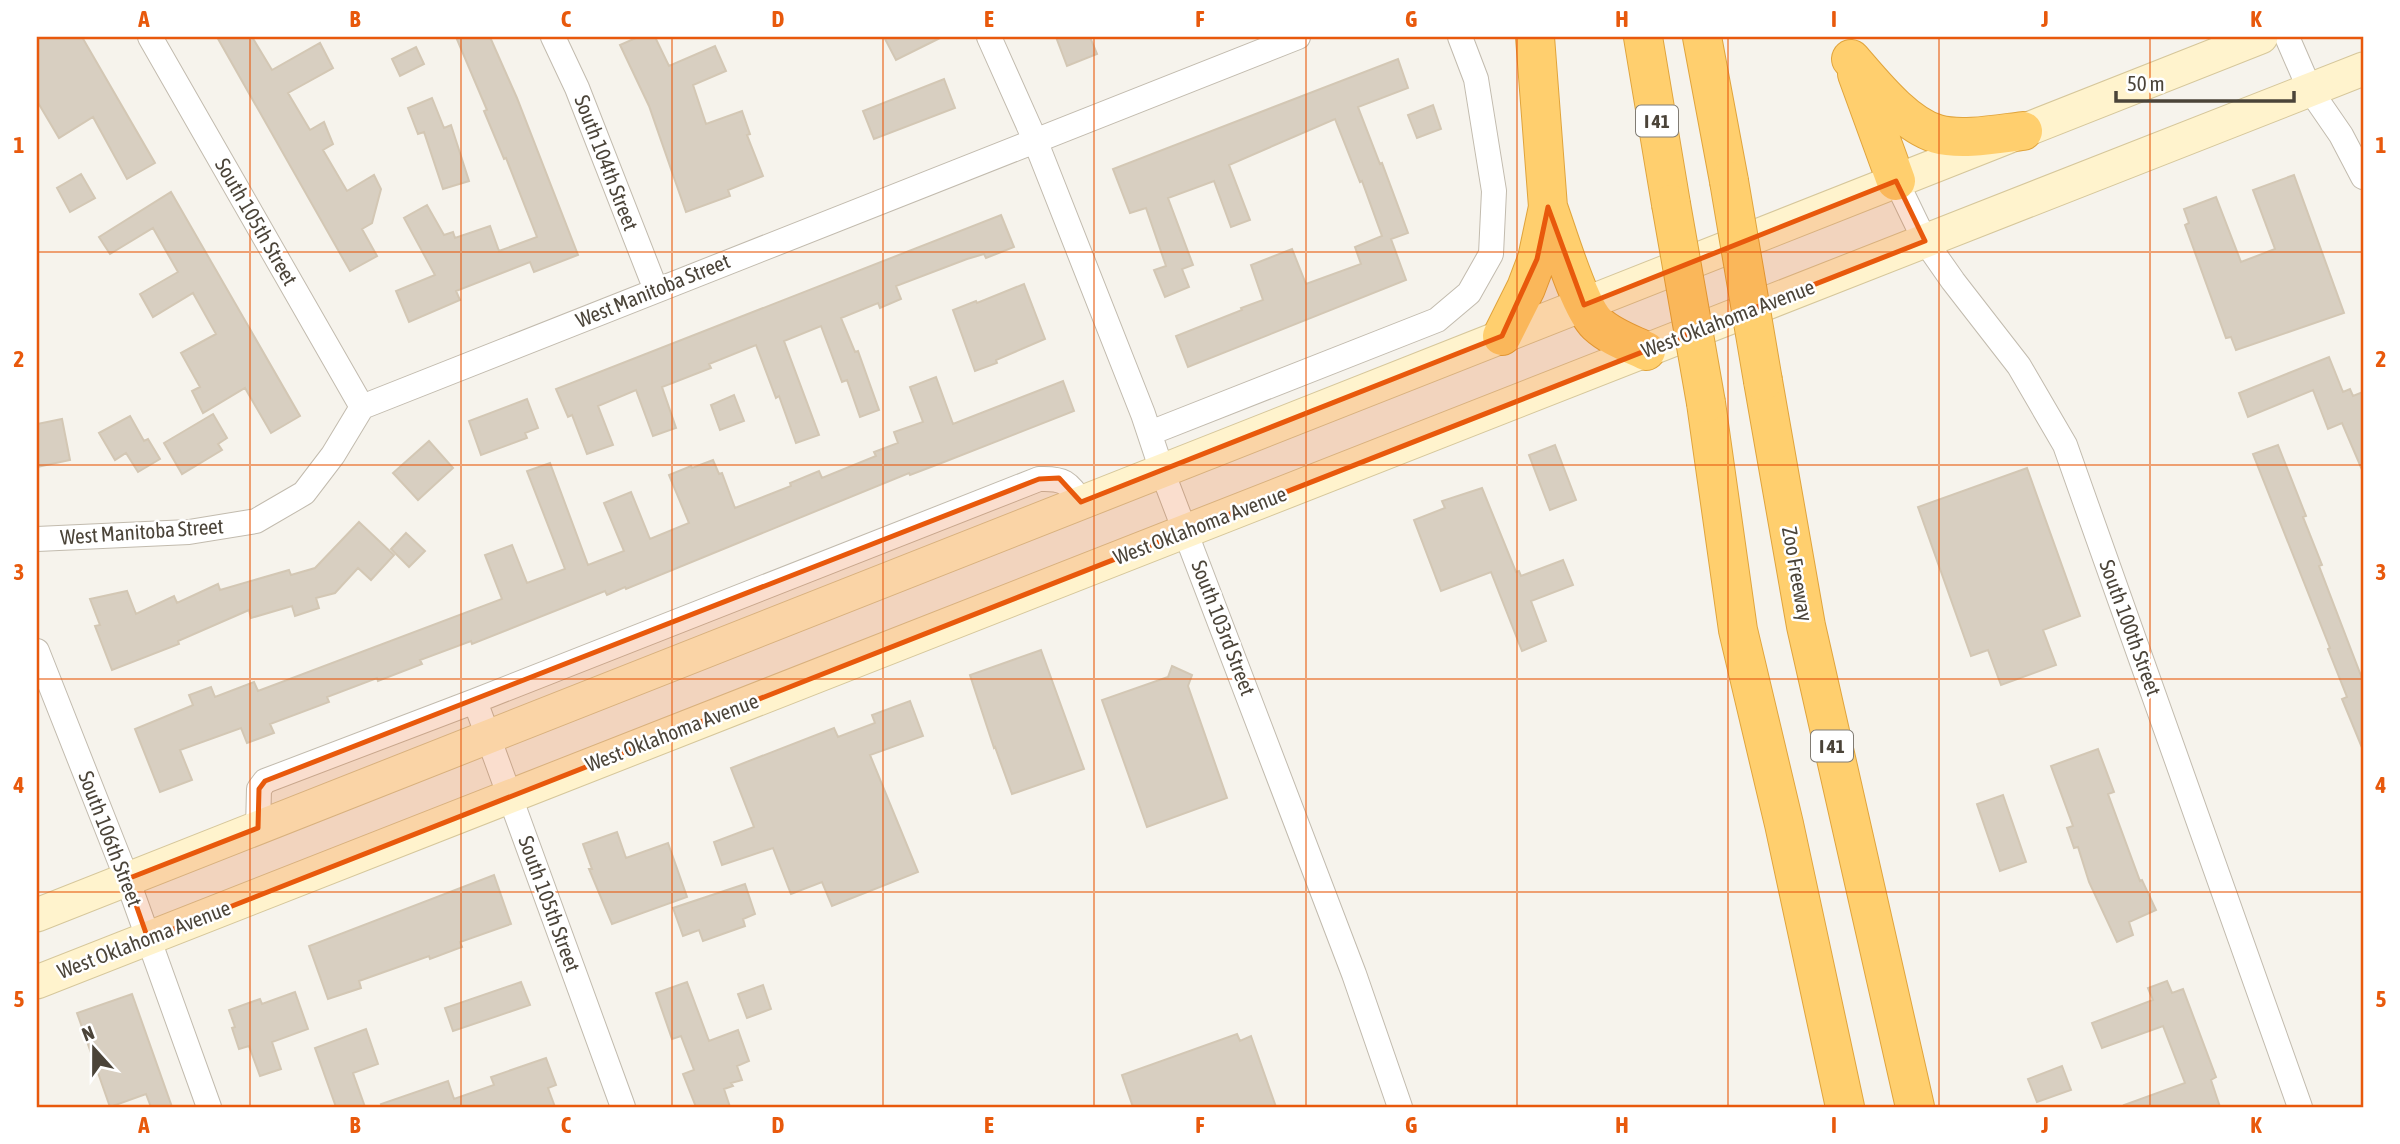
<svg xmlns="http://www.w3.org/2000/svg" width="2400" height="1144" viewBox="0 0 2400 1144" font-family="'Asap Condensed',sans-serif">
  <rect width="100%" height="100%" fill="#f6f3ec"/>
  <path fill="#d8cfc1" stroke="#d3c7b4" stroke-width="2" d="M 37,37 L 82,37 L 155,163 L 127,179 L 93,117 L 59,138 L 37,101 Z
    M 217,37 L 252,37 L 272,70 L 320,43 L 333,68 L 288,93 L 310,130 L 324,122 L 333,144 L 323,150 L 347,191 L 374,175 L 381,189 L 372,223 L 362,229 L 377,256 L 350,271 Z
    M 456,37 L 490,37 L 517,98 L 578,255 L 534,272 L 530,262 L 456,291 L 460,300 L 409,322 L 396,291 L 435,275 L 404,218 L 427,205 L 444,235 L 453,232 L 455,238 L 490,226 L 499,251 L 537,237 L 506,158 L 504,159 L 484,111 L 487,110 Z
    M 638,37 L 655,37 L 669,66 L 715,46 L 726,71 L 693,85 L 706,124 L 742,111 L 750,134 L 747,135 L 763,176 L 728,190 L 730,196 L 686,212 L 649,106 L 620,45 Z
    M 884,37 L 942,37 L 896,60 Z
    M 1056,37 L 1090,37 L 1097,54 L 1067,66 Z
    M 416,47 L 424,64 L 400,76 L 392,59 Z
    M 1398,59 L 1408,88 L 1358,107 L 1380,164 L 1382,163 L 1408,233 L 1391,239 L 1406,280 L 1188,367 L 1176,336 L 1242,310 L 1241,308 L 1263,300 L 1251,265 L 1292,249 L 1306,284 L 1361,264 L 1355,247 L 1382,236 L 1362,181 L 1360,182 L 1335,119 L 1229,165 L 1250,220 L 1231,227 L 1214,181 L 1168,198 L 1193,265 L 1182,269 L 1189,287 L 1165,297 L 1154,270 L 1166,266 L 1146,208 L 1130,213 L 1113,169 Z
    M 944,79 L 955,108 L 874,139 L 863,111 Z
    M 432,98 L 444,128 L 451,125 L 469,181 L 443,189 L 424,132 L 418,134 L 408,108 Z
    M 1433,105 L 1441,129 L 1417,138 L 1408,115 Z
    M 81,174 L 95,198 L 70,212 L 57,188 Z
    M 2294,175 L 2344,313 L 2236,350 L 2231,337 L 2226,338 L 2185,225 L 2189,223 L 2184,209 L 2216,197 L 2241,262 L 2275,249 L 2253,190 Z
    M 171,192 L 300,416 L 271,433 L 245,388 L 203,413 L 192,391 L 200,387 L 181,353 L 216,334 L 193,293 L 153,317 L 140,294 L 178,272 L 153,228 L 110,254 L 99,237 Z
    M 1001,215 L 1014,247 L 986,258 L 984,254 L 967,259 L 896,286 L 901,299 L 880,308 L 878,303 L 841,318 L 855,352 L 858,351 L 879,410 L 860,417 L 847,380 L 842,382 L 821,326 L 784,341 L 819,435 L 796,443 L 779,396 L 776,398 L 756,345 L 709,364 L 711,368 L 662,387 L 676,428 L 653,436 L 636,390 L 598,406 L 613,445 L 587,454 L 572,415 L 568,417 L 556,389 Z
    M 1024,284 L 1045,339 L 996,360 L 997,363 L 975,371 L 953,310 L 976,301 L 977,303 Z
    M 2329,357 L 2343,392 L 2350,389 L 2353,396 L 2363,392 L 2363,472 L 2342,423 L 2328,429 L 2313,390 L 2248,417 L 2239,393 Z
    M 936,377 L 953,424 L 1063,381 L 1074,411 L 944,462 L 910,475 L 909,473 L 626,589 L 625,587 L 607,595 L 605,591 L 472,644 L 471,641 L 420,660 L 422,664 L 378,681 L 377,678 L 327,697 L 329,702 L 270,724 L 274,733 L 247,743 L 241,728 L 180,750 L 192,780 L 160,792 L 135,729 L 191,706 L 193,705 L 189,695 L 211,687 L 215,697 L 254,682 L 258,691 L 502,599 L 485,555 L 512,545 L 527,583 L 565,569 L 527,471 L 550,463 L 588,565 L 624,551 L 604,503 L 631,492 L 650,539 L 689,523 L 669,475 L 691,466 L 692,468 L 713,460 L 719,474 L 722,473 L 735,508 L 791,486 L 790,483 L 819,471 L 822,478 L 876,456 L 874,452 L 898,443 L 894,432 L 923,422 L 910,387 Z
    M 734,395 L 744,421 L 720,430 L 711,405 Z
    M 527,399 L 538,428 L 525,433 L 527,438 L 481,455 L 469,421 Z
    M 213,414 L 227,438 L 218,444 L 222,450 L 182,474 L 164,443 Z
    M 130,416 L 144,441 L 148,439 L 160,459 L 138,472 L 126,453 L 115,460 L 99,433 Z
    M 62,419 L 70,460 L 37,467 L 37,424 Z
    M 429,441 L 453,468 L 418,500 L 393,473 Z
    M 1555,445 L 1576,500 L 1550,510 L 1529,455 Z
    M 2278,445 L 2306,516 L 2303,517 L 2322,565 L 2319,566 L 2363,681 L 2363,750 L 2342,699 L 2347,697 L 2328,649 L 2330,648 L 2253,454 Z
    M 2027,468 L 2080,616 L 2043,630 L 2056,665 L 2001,685 L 1988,650 L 1971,656 L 1918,507 Z
    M 1482,488 L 1516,572 L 1519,571 L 1521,576 L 1563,560 L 1573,585 L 1531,601 L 1546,641 L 1522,651 L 1491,572 L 1441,591 L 1414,520 L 1445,508 L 1442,501 Z
    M 359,522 L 394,555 L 371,580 L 358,568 L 335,593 L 316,598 L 319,608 L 295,616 L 292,606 L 251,618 L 249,610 L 178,641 L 179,644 L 112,670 L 95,626 L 100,625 L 90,599 L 127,591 L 136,614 L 174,596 L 177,603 L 218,584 L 220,590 L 289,570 L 291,575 L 315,568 Z
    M 406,533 L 425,551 L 409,567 L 391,549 Z
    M 1041,650 L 1084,769 L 1012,794 L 995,747 L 994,748 L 970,675 Z
    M 1172,666 L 1192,675 L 1188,686 L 1227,798 L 1147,827 L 1102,700 L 1168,677 Z
    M 910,701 L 923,736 L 870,755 L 918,872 L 832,906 L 822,882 L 791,894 L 773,848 L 722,865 L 714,842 L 754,827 L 731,768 L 834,728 L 838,737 L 875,723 L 872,715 Z
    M 2098,749 L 2114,792 L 2108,794 L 2140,881 L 2142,880 L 2156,910 L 2129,922 L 2133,935 L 2117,942 L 2089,882 L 2078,847 L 2074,848 L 2067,828 L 2073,826 L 2051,766 Z
    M 2003,795 L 2026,862 L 2000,871 L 1977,804 Z
    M 617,832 L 626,858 L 668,843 L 687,897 L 612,924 L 589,869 L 592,869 L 583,844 Z
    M 494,875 L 511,924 L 460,942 L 462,947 L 430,959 L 429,956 L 359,981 L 361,988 L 328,999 L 309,946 Z
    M 745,884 L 755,914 L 743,919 L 745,926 L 703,941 L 699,930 L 683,936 L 673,908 Z
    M 2167,981 L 2172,993 L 2183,989 L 2216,1077 L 2211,1080 L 2220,1107 L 2125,1107 L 2124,1105 L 2185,1083 L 2163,1026 L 2102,1048 L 2092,1023 L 2153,1000 L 2148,988 Z
    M 521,982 L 530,1005 L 453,1031 L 445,1008 Z
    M 687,982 L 709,1041 L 738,1030 L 749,1061 L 737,1066 L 742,1080 L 731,1083 L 733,1086 L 724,1089 L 730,1107 L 696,1107 L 683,1074 L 694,1070 L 681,1036 L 672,1039 L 656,993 Z
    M 763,985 L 771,1009 L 747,1018 L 738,994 Z
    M 295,992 L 308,1029 L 272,1042 L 281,1069 L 260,1076 L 249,1046 L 239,1049 L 232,1028 L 235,1027 L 229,1010 L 260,999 L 262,1004 Z
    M 132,994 L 172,1107 L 151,1107 L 146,1094 L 110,1107 L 77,1013 Z
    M 366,1029 L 378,1064 L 353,1073 L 365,1107 L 336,1107 L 315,1048 Z
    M 1237,1034 L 1240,1041 L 1251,1036 L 1276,1107 L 1133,1107 L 1122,1075 Z
    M 546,1058 L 556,1085 L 548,1088 L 555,1107 L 382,1107 L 381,1104 L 448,1081 L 454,1099 L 494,1085 L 491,1077 Z
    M 2062,1066 L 2071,1090 L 2037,1102 L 2028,1079 Z"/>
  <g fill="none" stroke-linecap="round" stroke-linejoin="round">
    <g stroke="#c2bbae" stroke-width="26">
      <path id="minor" d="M 150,37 L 362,407
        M 553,37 L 577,88 L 656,290
        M 989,37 L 1035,140 L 1143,414 L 1162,471 L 1354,974 L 1400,1107
        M 2287,37 L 2310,90 L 2341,135 L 2363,177
        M 1896,181 L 1925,241 L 1953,281 L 2019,366 L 2065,445 L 2300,1107
        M 1150,433 L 1437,320 L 1469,293 L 1491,254 L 1494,191 L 1476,79 L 1460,37
        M 37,539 L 189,532 L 256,521 L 304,493 L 333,455 L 362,407 L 1298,37
        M 37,651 L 127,879 L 209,1107
        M 475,701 L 623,1107
        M 258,828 L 259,789 L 265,781 L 475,701 L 1039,479 C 1064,478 1068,482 1081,502"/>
    </g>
    <g stroke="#d6c79b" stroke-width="35">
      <path id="secondary" d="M 37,915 L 2261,37
        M 37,982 L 2363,69"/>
    </g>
    <g stroke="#e0a43c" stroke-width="40">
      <path id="motorway" d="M 1643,37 L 1671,204
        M 1702,37 L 1729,181
        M 1851,59 C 1873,84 1904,124 1937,134 C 1961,141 1998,134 2023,131
        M 1857,74 L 1896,181
        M 1548,207 C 1558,234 1579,307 1597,324 C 1611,337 1629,343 1646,351
        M 1502,336 L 1526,288 L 1537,259 L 1548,207 L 1535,37
        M 1763,381 L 1806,626 L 1915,1107
        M 1706,403 L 1738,630 L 1784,824 L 1845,1107"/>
    </g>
    <use href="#minor" stroke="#fff" stroke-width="24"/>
    <use href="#secondary" stroke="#fff3cd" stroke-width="33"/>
    <use href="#motorway" stroke="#ffcf6e" stroke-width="38"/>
    <g stroke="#e0a43c" stroke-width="40" stroke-linecap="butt">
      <path id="motorway-bridge" d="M 1729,181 L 1763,381
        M 1671,204 L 1706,403"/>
    </g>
    <use href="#motorway-bridge" stroke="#ffcf6e" stroke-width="38"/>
  </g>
  <path fill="#e8590c" fill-opacity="0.2" stroke="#e8590c" stroke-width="5" stroke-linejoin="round" d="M 1896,181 L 1925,241 L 148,939 L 127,879 L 258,828 L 259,789 L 265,781 L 1039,479 L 1059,478 L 1081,502 L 1502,336 L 1537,259 L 1548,207 L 1584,305 Z"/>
  <path fill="none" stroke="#e8590c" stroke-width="2" stroke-opacity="0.55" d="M 250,37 L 250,1107M 461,37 L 461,1107M 672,37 L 672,1107M 883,37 L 883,1107M 1094,37 L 1094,1107M 1306,37 L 1306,1107M 1517,37 L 1517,1107M 1728,37 L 1728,1107M 1939,37 L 1939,1107M 2150,37 L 2150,1107M 37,252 L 2363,252M 37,465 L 2363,465M 37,679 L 2363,679M 37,892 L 2363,892"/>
  <g text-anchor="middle" stroke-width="5" stroke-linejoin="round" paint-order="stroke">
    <g fill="#fff" stroke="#817c74" stroke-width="2">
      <rect x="1636" y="105.5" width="42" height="31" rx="5"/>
      <rect x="1811" y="730.5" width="42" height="31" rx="5"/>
    </g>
    <g font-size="19" font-weight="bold" fill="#4b4439">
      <text x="1657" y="128">I 41</text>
      <text x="1832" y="753">I 41</text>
    </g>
    <g font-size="21" fill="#4b4439" stroke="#fff">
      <text transform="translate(606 163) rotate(69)" y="7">South 104th Street</text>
      <text transform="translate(256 222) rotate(60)" y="7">South 105th Street</text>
      <text transform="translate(653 291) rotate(-22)" y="7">West Manitoba Street</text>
      <text transform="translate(1728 319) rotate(-21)" y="7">West Oklahoma Avenue</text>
      <text transform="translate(1200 526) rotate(-21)" y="7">West Oklahoma Avenue</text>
      <text transform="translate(142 532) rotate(-4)" y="7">West Manitoba Street</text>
      <text transform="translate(1797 574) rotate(80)" y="7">Zoo Freeway</text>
      <text transform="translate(1223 628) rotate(69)" y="7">South 103rd Street</text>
      <text transform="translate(2130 628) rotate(70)" y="7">South 100th Street</text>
      <text transform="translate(672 733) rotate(-21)" y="7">West Oklahoma Avenue</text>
      <text transform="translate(110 839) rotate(69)" y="7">South 106th Street</text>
      <text transform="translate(549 904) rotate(70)" y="7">South 105th Street</text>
      <text transform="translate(144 940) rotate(-21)" y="7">West Oklahoma Avenue</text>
    </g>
  </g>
  <rect width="2400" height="1144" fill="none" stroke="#ffffff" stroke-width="77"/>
  <g transform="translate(94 1049) rotate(339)" stroke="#ffffff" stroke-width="5" paint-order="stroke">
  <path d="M0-5L12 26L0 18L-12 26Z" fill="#4b4439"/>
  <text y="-10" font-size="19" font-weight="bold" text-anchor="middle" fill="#4b4439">N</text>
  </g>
  <path d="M2116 91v10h178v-10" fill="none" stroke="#4b4439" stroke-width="3.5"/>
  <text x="2127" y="91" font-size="21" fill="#4b4439" stroke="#ffffff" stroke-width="5" paint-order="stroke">50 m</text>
  <rect x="38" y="38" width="2324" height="1068" fill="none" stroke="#e8590c" stroke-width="2.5"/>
  <g font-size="23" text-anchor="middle" font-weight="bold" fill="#e8590c">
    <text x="144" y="27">A</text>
    <text x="355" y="27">B</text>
    <text x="566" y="27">C</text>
    <text x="778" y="27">D</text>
    <text x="989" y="27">E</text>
    <text x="1200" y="27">F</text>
    <text x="1411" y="27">G</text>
    <text x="1622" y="27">H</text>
    <text x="1834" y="27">I</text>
    <text x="2045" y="27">J</text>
    <text x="2256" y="27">K</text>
    <text x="19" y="153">1</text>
    <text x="2381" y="153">1</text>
    <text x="19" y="367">2</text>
    <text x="2381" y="367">2</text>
    <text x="19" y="580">3</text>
    <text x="2381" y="580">3</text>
    <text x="19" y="793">4</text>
    <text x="2381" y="793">4</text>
    <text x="19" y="1007">5</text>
    <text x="2381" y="1007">5</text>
    <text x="144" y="1133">A</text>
    <text x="355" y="1133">B</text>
    <text x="566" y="1133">C</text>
    <text x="778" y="1133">D</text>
    <text x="989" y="1133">E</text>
    <text x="1200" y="1133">F</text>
    <text x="1411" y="1133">G</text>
    <text x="1622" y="1133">H</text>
    <text x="1834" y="1133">I</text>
    <text x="2045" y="1133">J</text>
    <text x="2256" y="1133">K</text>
  </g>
</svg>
